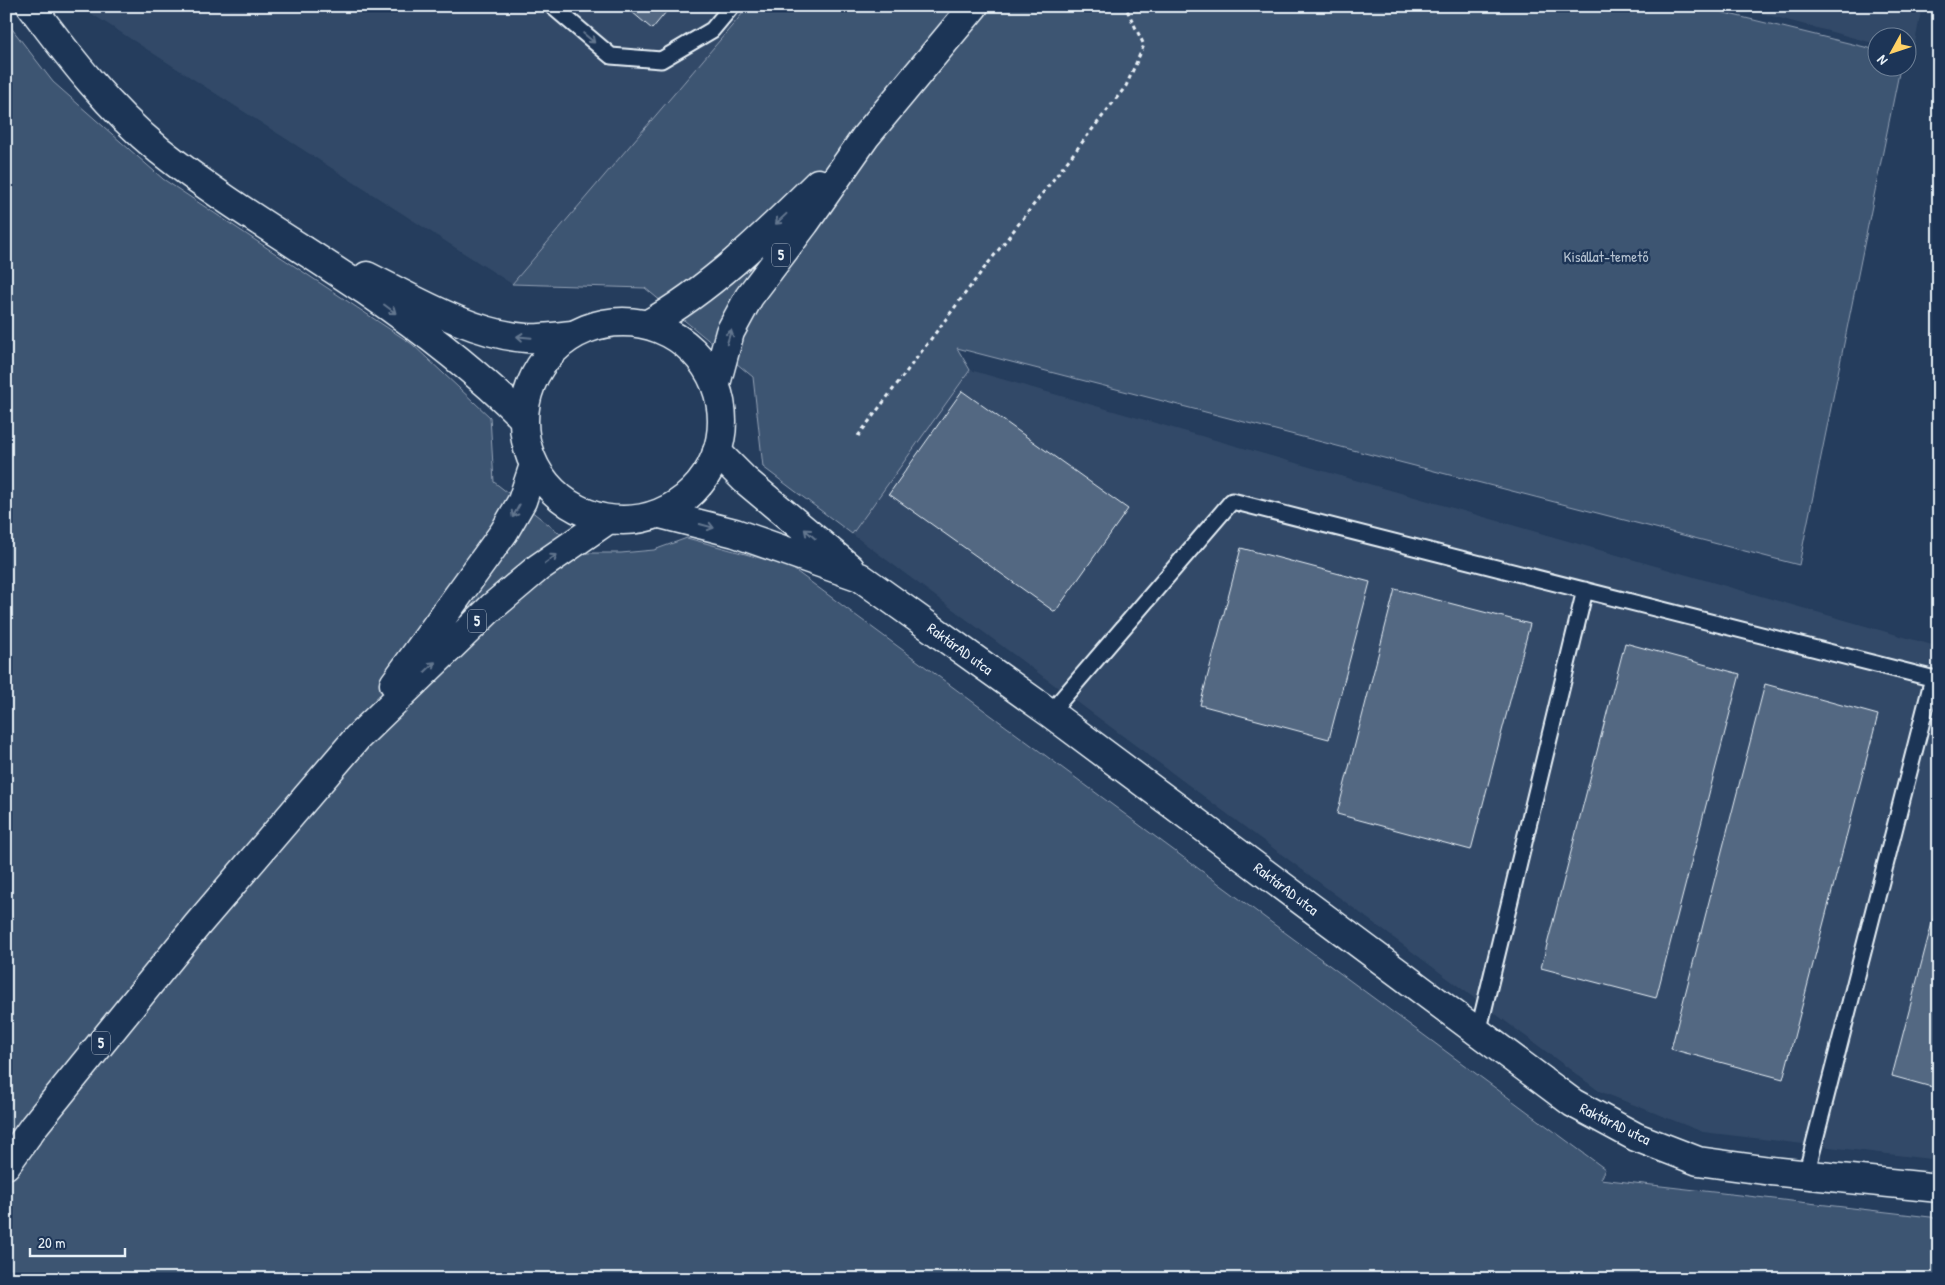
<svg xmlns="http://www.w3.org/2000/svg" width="1945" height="1285" viewBox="0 0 1945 1285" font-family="'Patrick Hand',sans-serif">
  <rect width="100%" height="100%" fill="#253d5d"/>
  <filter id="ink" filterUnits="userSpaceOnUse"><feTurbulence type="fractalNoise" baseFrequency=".02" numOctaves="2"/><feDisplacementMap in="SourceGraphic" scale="10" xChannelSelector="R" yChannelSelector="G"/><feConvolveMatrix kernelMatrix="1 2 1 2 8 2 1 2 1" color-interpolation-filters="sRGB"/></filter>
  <g filter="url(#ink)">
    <path fill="#334a68" d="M 86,6 L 749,6 L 512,284 L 89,12 Z
      M 1735,6 L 1922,6 L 1913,53 L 1908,52 L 1908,38 L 1878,38 L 1877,44 Z
      M 970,370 L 1939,647 L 1939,1160 L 1703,1132 L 1599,1091 L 852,534 Z"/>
    <path fill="#3e5472" stroke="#93a2b5" d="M 749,6 L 1696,6 L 1877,50 L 1878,68 L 1900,68 L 1799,565 L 957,348 L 970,370 L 852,534 L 763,467 L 753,377 L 645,288 L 512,284 Z
      M 6,21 L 53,82 L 163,179 L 412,344 L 490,417 L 494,482 L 585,553 L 621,553 L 654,550 L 687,538 L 789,566 L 1605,1169 L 1600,1179 L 1939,1218 L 1939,1279 L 6,1279 Z"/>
    <path fill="#536782" stroke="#e8f1f8" d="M 625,6 L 671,6 L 652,29 Z
      M 962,391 L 1128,509 L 1055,612 L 889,494 Z
      M 1241,548 L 1370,582 L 1329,739 L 1200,705 Z
      M 1395,589 L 1530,624 L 1471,850 L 1337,814 Z
      M 1625,643 L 1740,674 L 1656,998 L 1541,968 Z
      M 1765,684 L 1878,715 L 1783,1079 L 1671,1049 Z
      M 1939,896 L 1939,1089 L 1892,1076 Z"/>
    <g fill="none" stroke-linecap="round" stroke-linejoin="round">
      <g stroke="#e8f1f8" stroke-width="19">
        <path id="lane" d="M 552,6 L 611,56 L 661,60 L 712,30 L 732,6
          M 1050,713 L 1232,501 L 1939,680
          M 1478,1033 L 1585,590
          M 1806,1175 L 1933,678"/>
      </g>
      <g stroke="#e8f1f8" stroke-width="31">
        <path id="street" d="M 717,452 L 745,480 L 850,568
          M 660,514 L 735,533 L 860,577 L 1050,713 L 1573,1103 L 1636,1137 L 1698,1161 L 1771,1171 L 1939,1188"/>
      </g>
      <g stroke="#e8f1f8" stroke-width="31">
        <path id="secondary" d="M 31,6 C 70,58 109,109 159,150 C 224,202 297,244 366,291 C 420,328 476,371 522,417
          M 367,276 C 415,300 472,334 526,338 C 541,339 558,336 572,335"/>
      </g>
      <g stroke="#e8f1f8" stroke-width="31">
        <path id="primary" d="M524 421a99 99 0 1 1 198 0a99 99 0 1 1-198 0Z
          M 648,324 C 712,288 766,234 818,183
          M 716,384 L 730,332 L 749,297 L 805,223 L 866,136 L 974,6
          M 394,684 L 504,532 L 522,501 L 534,465
          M 6,1165 L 34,1126 L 107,1036 L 198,924 L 357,738 L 492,607 L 538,568 L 609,519"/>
      </g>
      <path stroke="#e8f1f8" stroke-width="3" stroke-dasharray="4 4" stroke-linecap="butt" d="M 858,436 L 979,275 L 1126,86 L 1144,45 L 1125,6"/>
      <use href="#lane" stroke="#1d3557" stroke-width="15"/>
      <use href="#street" stroke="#1d3557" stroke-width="28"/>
      <use href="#secondary" stroke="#1d3557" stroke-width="28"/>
      <use href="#primary" stroke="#1d3557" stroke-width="28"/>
    </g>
    <defs><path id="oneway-shaft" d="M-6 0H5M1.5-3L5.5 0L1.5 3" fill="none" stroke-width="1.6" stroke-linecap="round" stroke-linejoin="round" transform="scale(1.25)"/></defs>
    <g stroke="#64778f">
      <use href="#oneway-shaft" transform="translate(589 38) rotate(40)"/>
      <use href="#oneway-shaft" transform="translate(781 219) rotate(137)"/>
      <use href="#oneway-shaft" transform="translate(390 309) rotate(37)"/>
      <use href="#oneway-shaft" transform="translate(524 337) rotate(-175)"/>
      <use href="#oneway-shaft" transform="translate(729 337) rotate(-73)"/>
      <use href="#oneway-shaft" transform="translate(516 511) rotate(119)"/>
      <use href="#oneway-shaft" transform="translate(707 526) rotate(15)"/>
      <use href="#oneway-shaft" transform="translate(810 534) rotate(-139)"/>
      <use href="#oneway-shaft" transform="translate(551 559) rotate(-36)"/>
      <use href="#oneway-shaft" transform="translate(430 667) rotate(-44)"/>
    </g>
  </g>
  <g text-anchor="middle" stroke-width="5" stroke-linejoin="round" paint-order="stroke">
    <g fill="#1d3557" stroke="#abb9c8" stroke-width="1">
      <rect x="772" y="243.5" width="18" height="23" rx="4"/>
      <rect x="468" y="609.5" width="18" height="23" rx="4"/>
      <rect x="92" y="1031.5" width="18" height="23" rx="4"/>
    </g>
    <g font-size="14" font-weight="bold" fill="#e8f1f8">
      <text x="781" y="260">5</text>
      <text x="477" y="626">5</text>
      <text x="101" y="1048">5</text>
    </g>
    <g font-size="15" fill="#b5c2d0" stroke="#1d3557">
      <text x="1606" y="262">Kisállat-temető</text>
    </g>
    <g font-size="15" fill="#e8f1f8" stroke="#1d3557">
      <text transform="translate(960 649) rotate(36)" y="5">RaktárAD utca</text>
      <text transform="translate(1286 889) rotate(37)" y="5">RaktárAD utca</text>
      <text transform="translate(1615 1124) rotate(26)" y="5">RaktárAD utca</text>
    </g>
  </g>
  <rect width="1945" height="1285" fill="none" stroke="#1d3557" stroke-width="25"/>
  <rect x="12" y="12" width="1920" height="1260" fill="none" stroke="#e8f1f8" stroke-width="2" filter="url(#ink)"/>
  <g transform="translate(1892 52) rotate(230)"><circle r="24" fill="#1d3557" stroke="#6e8097"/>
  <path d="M0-4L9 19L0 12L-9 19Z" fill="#ffd166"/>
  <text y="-8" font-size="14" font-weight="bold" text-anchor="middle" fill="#e8f1f8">N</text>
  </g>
  <path d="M30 1248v8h95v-8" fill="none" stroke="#e8f1f8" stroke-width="2.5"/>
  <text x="38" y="1248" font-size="15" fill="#e8f1f8" stroke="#1d3557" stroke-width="4" paint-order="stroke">20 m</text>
</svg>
